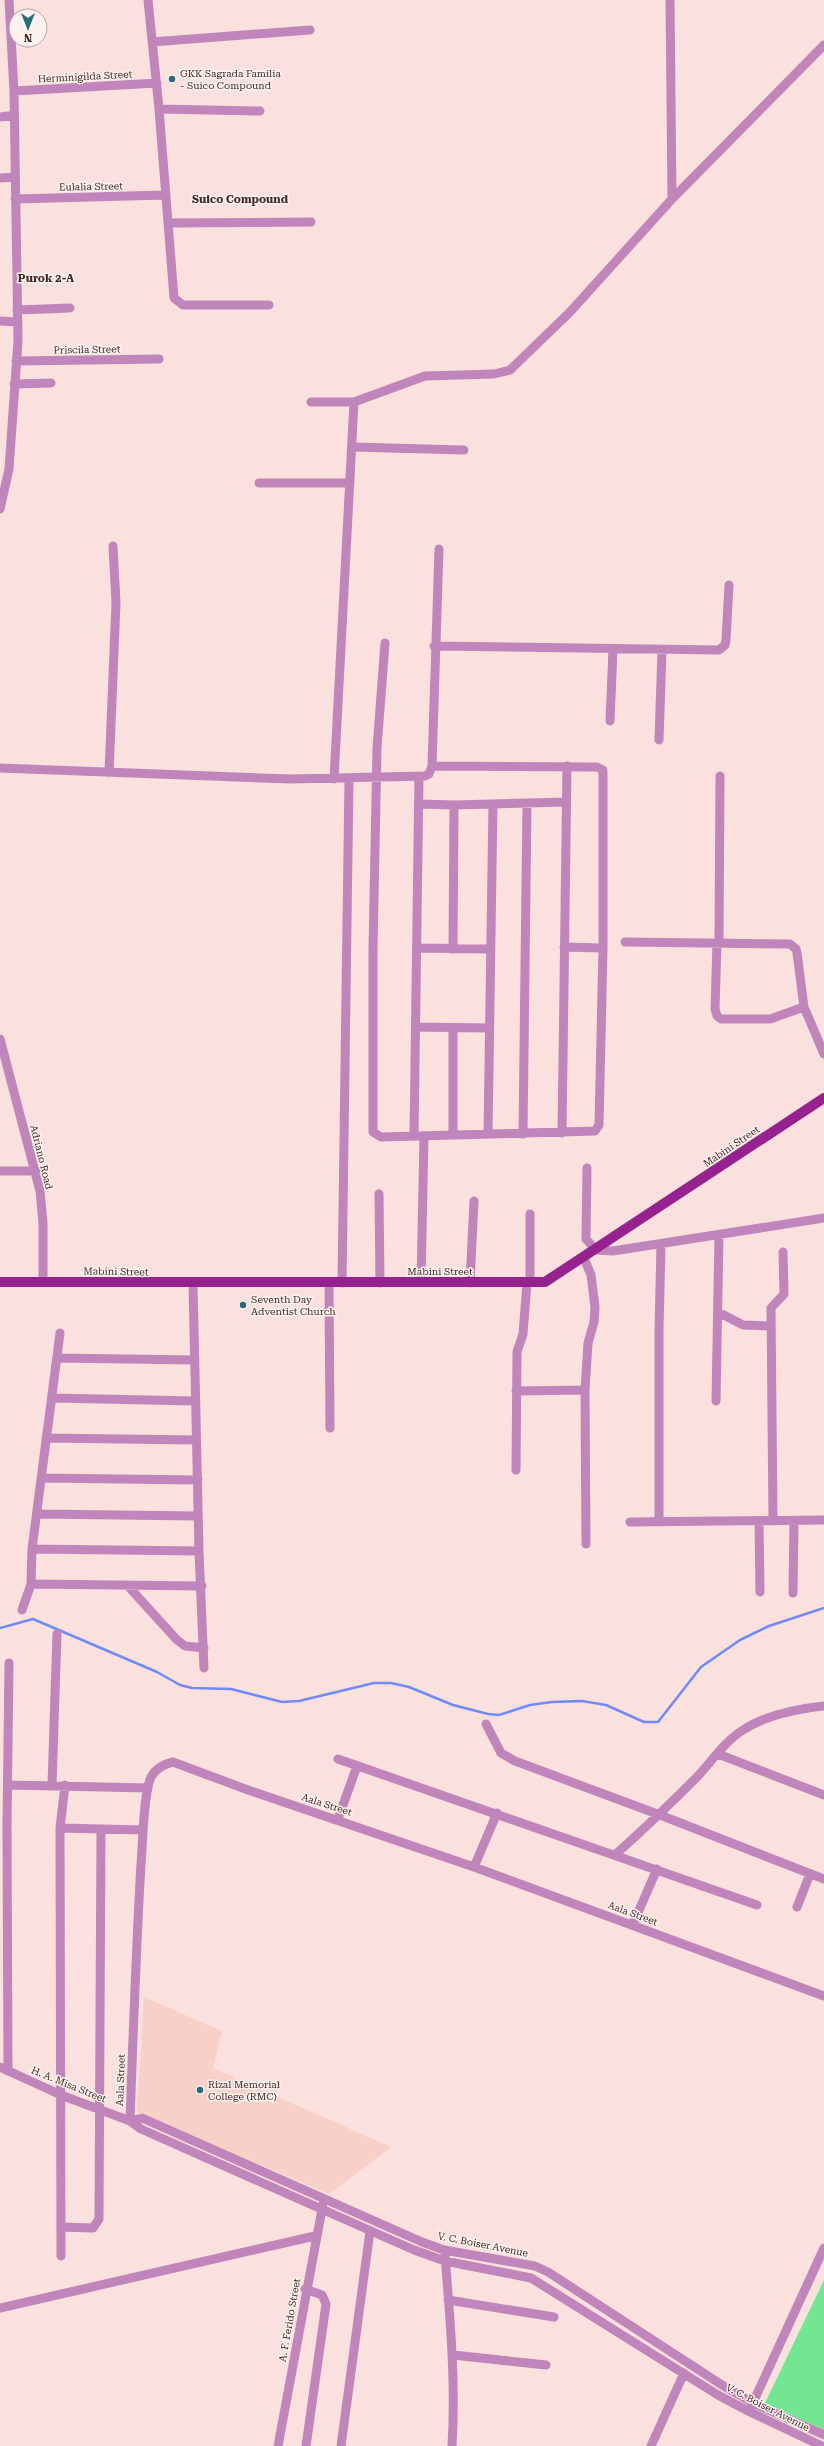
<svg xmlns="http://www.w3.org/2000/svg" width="824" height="2446" viewBox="0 0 824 2446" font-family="'Roboto Serif',serif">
  <rect width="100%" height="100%" fill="#fae1dd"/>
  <path fill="#f9d0c8" d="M 144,1997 L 222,2031 L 213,2068 L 391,2147 L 329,2194 L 137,2112 Z"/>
  <path fill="#73e692" d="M 824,2280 L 824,2430 L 765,2403 Z"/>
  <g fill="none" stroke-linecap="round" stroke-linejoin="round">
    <path stroke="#6e8bf9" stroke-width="2.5" d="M 0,1628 L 33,1619 L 157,1672 L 180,1685 L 192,1688 L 231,1689 L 282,1702 L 299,1701 L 374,1683 L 391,1683 L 409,1687 L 453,1705 L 488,1714 L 499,1715 L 530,1705 L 552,1702 L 582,1701 L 606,1705 L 644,1722 L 658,1722 L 701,1667 L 740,1640 L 769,1626 L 824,1608"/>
    <path stroke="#c085ba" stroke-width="9" d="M 148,0 L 159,109 L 174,298 L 183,305 L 269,305
      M 670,0 L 672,199
      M 152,42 L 310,30
      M 14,91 L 157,83
      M 159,109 L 260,111
      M 0,117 L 14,115
      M 0,178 L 15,177
      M 15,199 L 166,195
      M 168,223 L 311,222
      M 17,310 L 70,308
      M 0,321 L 18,322
      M 16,361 L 159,359
      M 14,384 L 51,383
      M 311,402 L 354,402 L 425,376 L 494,374 L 510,370 L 570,312 L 672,199 L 824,45
      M 352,447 L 464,450
      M 259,483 L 350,483
      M 0,509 L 9,469 L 18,341 L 14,91 L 9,0
      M 385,643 L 377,748 L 373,949 L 373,1132 L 381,1137 L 595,1131 L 599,1125 L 603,948 L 603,770 L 597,767 L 432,766
      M 434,646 L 719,650 L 725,645 L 726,640 L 729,585
      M 610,721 L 613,649
      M 659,740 L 662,650
      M 0,768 L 290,779 L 425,776 L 429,774 L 432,766 L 439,549
      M 109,773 L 116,603 L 113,546
      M 334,779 L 354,402
      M 419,804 L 454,805 L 566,802
      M 625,942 L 790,944 L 796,949 L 797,953 L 804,1007 L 824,1054
      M 717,943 L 715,1009 L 717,1016 L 721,1019 L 770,1019 L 804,1007
      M 719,943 L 720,776
      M 564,947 L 603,948
      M 417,948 L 490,949
      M 453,949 L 454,805
      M 416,1027 L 489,1028
      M 453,1028 L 453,1135
      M 0,1039 L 40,1191 L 43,1223 L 43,1282
      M 562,1133 L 567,766
      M 488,1134 L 493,804
      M 523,1134 L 527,804
      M 414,1136 L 419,776
      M 587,1168 L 586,1239 L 596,1250 L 613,1251 L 824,1218
      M 0,1171 L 36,1171
      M 379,1194 L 380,1283
      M 530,1214 L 530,1283
      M 584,1258 L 591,1275 L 595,1307 L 594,1322 L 588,1343 L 585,1390 L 586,1544
      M 421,1282 L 424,1136
      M 329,1283 L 330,1428
      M 342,1283 L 349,779
      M 470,1283 L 474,1201
      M 193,1284 L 199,1551 L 204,1668
      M 718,1312 L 743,1325 L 771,1326
      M 57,1358 L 195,1360
      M 516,1391 L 585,1390
      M 52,1398 L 196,1401
      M 716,1401 L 719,1235
      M 46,1438 L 196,1440
      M 516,1470 L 517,1352 L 523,1334 L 527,1283
      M 41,1478 L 198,1480
      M 37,1514 L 198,1516
      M 759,1521 L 760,1592
      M 773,1521 L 771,1308 L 784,1294 L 783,1252
      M 630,1522 L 824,1520
      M 659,1522 L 659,1330 L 661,1245
      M 32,1549 L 199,1551
      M 31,1584 L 202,1586
      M 128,1586 L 177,1640 L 185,1646 L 204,1648
      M 793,1593 L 794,1521
      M 22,1610 L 31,1584 L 32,1549 L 60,1333
      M 486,1724 L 501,1753 L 515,1761 L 660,1815 L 824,1879
      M 718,1754 L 824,1795
      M 338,1759 L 757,1905
      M 8,1785 L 148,1788
      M 52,1785 L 57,1634
      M 338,1819 L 357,1766
      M 60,1828 L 143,1830
      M 616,1854 C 644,1829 671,1803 698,1776 C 712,1761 725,1741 743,1730 C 766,1715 796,1709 824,1706
      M 474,1867 L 497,1813
      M 797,1907 L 810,1874
      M 633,1924 L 657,1869
      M 0,2067 L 61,2095 L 130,2121 L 141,2129 L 414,2250 L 445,2261 L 531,2278 L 718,2395 L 748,2411 L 822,2446
      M 8,2071 L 7,1826 L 9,1663
      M 130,2121 C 133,2035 136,1949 141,1864 C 143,1843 143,1795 151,1777 C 156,1768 164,1764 173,1762 L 248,1790 L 474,1867 L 824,1996
      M 130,2121 L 142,2118 L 422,2242 L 444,2250 L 535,2266 L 548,2272 L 722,2385 L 753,2403 L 824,2435
      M 61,2227 L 93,2228 L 99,2219 L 101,1829
      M 445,2255 C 450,2319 456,2382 452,2446
      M 61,2256 L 60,1828 L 65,1785
      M 305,2289 L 322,2295 L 326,2304 L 306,2446
      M 448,2300 L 554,2317
      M 0,2308 L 315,2236
      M 453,2355 L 546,2365
      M 751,2407 L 824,2248
      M 278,2446 L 323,2204
      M 341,2446 L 370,2231
      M 651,2446 L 684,2373"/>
    <path stroke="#962290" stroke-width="10" d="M 0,1282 L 545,1282 L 824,1098"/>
  </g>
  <g fill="#256d79" stroke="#fef2ef" stroke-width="1.5">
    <circle cx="172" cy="79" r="4"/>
    <circle cx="243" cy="1305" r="4"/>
    <circle cx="200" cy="2090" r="4"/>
  </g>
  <g text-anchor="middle" stroke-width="3" stroke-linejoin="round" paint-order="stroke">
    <g font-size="10" fill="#412a26" stroke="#fef2ef" text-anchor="start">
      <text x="180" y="77">GKK Sagrada Familia<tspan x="180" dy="12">- Suico Compound</tspan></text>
      <text x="251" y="1303">Seventh Day<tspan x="251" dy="12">Adventist Church</tspan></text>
      <text x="208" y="2088">Rizal Memorial<tspan x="208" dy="12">College (RMC)</tspan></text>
    </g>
    <g font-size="10" fill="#412a26" stroke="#fef2ef">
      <text transform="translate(85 76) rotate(-3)" y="4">Herminigilda Street</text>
      <text transform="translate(91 186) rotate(-1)" y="4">Eulalia Street</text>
      <text transform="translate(87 349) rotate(-1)" y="4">Priscila Street</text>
      <text transform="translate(731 1146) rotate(-34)" y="4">Mabini Street</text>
      <text transform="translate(42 1157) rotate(76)" y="4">Adriano Road</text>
      <text transform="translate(116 1271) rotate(1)" y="4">Mabini Street</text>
      <text x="440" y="1275">Mabini Street</text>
      <text transform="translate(327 1804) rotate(18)" y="4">Aala Street</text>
      <text transform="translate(633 1913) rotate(20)" y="4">Aala Street</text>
      <text transform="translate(120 2080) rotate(-88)" y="4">Aala Street</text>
      <text transform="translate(69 2084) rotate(22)" y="4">H. A. Misa Street</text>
      <text transform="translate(483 2244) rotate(11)" y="4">V. C. Boiser Avenue</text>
      <text transform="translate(289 2320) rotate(-80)" y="4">A. F. Ferido Street</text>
      <text transform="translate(768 2407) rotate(27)" y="4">V. C. Boiser Avenue</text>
    </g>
    <g font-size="11" font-weight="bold" fill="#412a26" stroke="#fef2ef">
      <text x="240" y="203">Suico Compound</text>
      <text x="46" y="282">Purok 2-A</text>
    </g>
  </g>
  <g transform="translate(28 28) rotate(180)"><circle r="19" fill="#fef2ef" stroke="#b2a29f"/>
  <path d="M0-3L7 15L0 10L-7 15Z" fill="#256d79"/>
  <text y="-6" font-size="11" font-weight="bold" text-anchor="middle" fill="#412a26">N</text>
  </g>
</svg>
